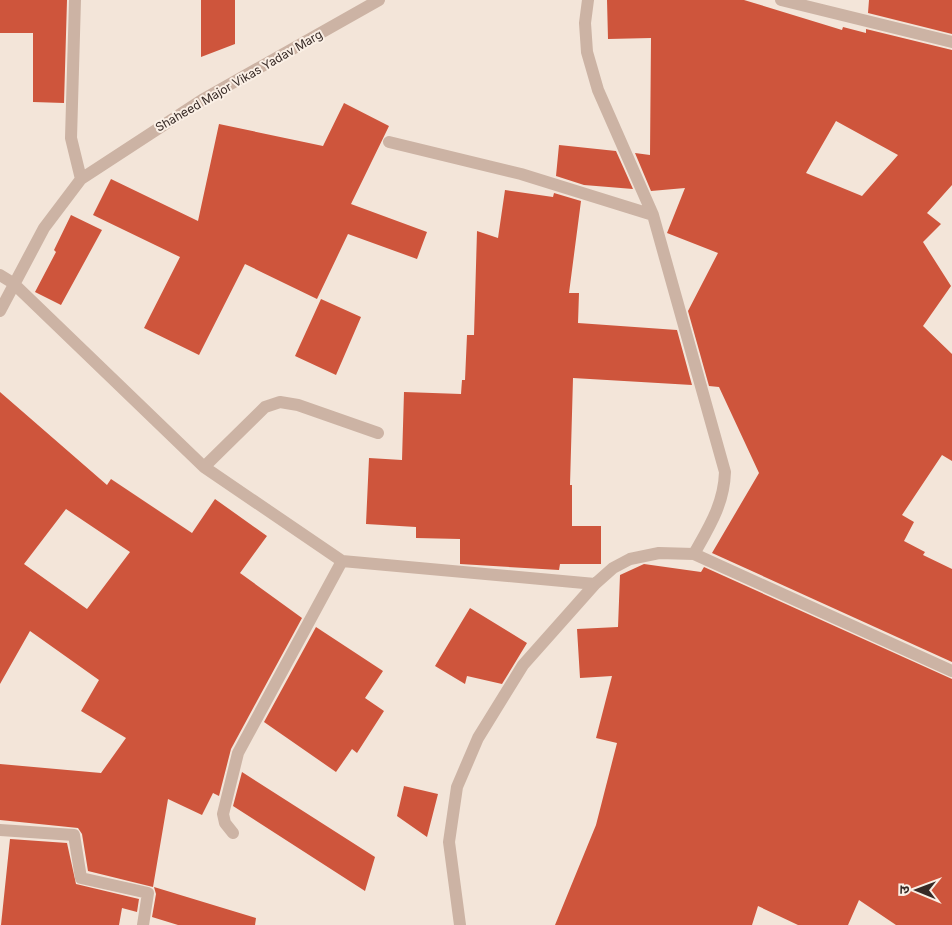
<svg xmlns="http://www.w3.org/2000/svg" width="952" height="925" viewBox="0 0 952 925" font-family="Inter,'Noto Sans Devanagari',sans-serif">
  <rect width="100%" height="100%" fill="#f3e5d9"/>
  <path fill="#ce553c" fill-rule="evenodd" d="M 0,0 L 67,0 L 64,103 L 33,102 L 33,33 L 0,33 Z
    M 201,0 L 235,0 L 235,44 L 201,57 Z
    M 607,0 L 744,0 L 842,30 L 843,27 L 866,33 L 866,29 L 952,50 L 952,185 L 927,213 L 941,224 L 923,242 L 951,286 L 923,326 L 952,354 L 952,461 L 942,455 L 902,515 L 914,522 L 904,541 L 925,552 L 923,555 L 952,569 L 952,662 L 712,553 L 759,473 L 719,387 L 709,386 L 688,311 L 718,253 L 667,233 L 685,188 L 651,191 L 635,153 L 650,155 L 651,38 L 608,39 ZM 836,121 L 898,155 L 862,196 L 806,173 Z
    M 869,0 L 952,0 L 952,34 L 868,13 Z
    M 344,103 L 389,126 L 351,204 L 427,232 L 417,259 L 348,234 L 317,299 L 245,264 L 199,355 L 144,328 L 180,257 L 93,215 L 111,179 L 198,221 L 219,124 L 323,146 Z
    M 559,145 L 616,151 L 633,189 L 584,185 L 556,176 Z
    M 505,190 L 553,197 L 554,193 L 581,201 L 569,293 L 579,293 L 578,323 L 677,330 L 692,385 L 573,378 L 570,485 L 572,485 L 572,526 L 601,526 L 601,564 L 560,564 L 559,570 L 460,564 L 460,539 L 416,538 L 416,527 L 366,524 L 369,458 L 402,460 L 404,392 L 461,394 L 462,380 L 465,380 L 467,335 L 474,335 L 477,231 L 498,238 Z
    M 71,215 L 102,230 L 61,305 L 35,292 L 56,252 L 54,250 Z
    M 321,299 L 361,317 L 336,375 L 295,356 Z
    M 0,392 L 107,485 L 111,479 L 192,533 L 215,499 L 267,536 L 240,573 L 302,618 L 231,749 L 219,796 L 213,793 L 202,815 L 168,799 L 153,887 L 88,871 L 82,834 L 78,828 L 0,820 L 0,764 L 101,773 L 126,738 L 81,711 L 99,680 L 30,631 L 0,684 ZM 66,509 L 130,552 L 87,609 L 24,564 Z
    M 644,564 L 701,572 L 704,567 L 952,679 L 952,925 L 896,925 L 859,900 L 848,925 L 798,925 L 758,906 L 752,925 L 555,925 L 596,825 L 617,743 L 596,738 L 612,676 L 580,678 L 577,629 L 618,627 L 620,575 Z
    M 470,608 L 527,643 L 502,684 L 467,676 L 465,684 L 435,666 Z
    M 316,627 L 383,671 L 365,698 L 384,711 L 357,753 L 352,749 L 336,772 L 264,722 Z
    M 242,772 L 375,857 L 365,891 L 233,806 Z
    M 404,786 L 438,794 L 427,837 L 397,816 Z
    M 10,839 L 67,843 L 76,884 L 139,899 L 137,912 L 122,908 L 119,925 L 1,925 Z
    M 154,887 L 256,918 L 255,925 L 178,925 L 152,917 L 156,894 Z"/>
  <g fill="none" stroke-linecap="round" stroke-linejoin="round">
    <path stroke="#ccb3a4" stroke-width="12" d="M 75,0 L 71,138 L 81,179
      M 781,0 L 952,42
      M 389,142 L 521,174 L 653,215
      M 0,275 L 13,283 L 204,467 L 342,561 L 595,584
      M 0,311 L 44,228 L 81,179 L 202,100 L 379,0
      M 204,467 L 265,407 L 280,402 L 298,405 L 378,433
      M 694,554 L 952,671
      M 0,830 L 74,835 L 81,878 L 148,893 L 143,925
      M 233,833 L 225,823 L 223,814 L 238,753 L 342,561
      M 460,925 L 449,842 L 457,787 L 478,738 L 523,665 L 595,584 L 613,568 L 630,559 L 659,553 L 694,554 C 709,527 724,504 725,472 L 653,215 L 598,90 L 587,52 L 585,23 L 588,0"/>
  </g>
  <g text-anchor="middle" stroke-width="4" stroke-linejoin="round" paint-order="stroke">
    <g font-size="12" fill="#372a26" stroke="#faefe5">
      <text transform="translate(239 81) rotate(-30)" y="4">Shaheed Major Vikas Yadav Marg</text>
    </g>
  </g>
  <g transform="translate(917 890) rotate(271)" stroke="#faefe5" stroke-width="4" paint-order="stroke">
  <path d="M0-4L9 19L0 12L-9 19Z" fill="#372a26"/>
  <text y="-8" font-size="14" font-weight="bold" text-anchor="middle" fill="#372a26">उ</text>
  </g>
</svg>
